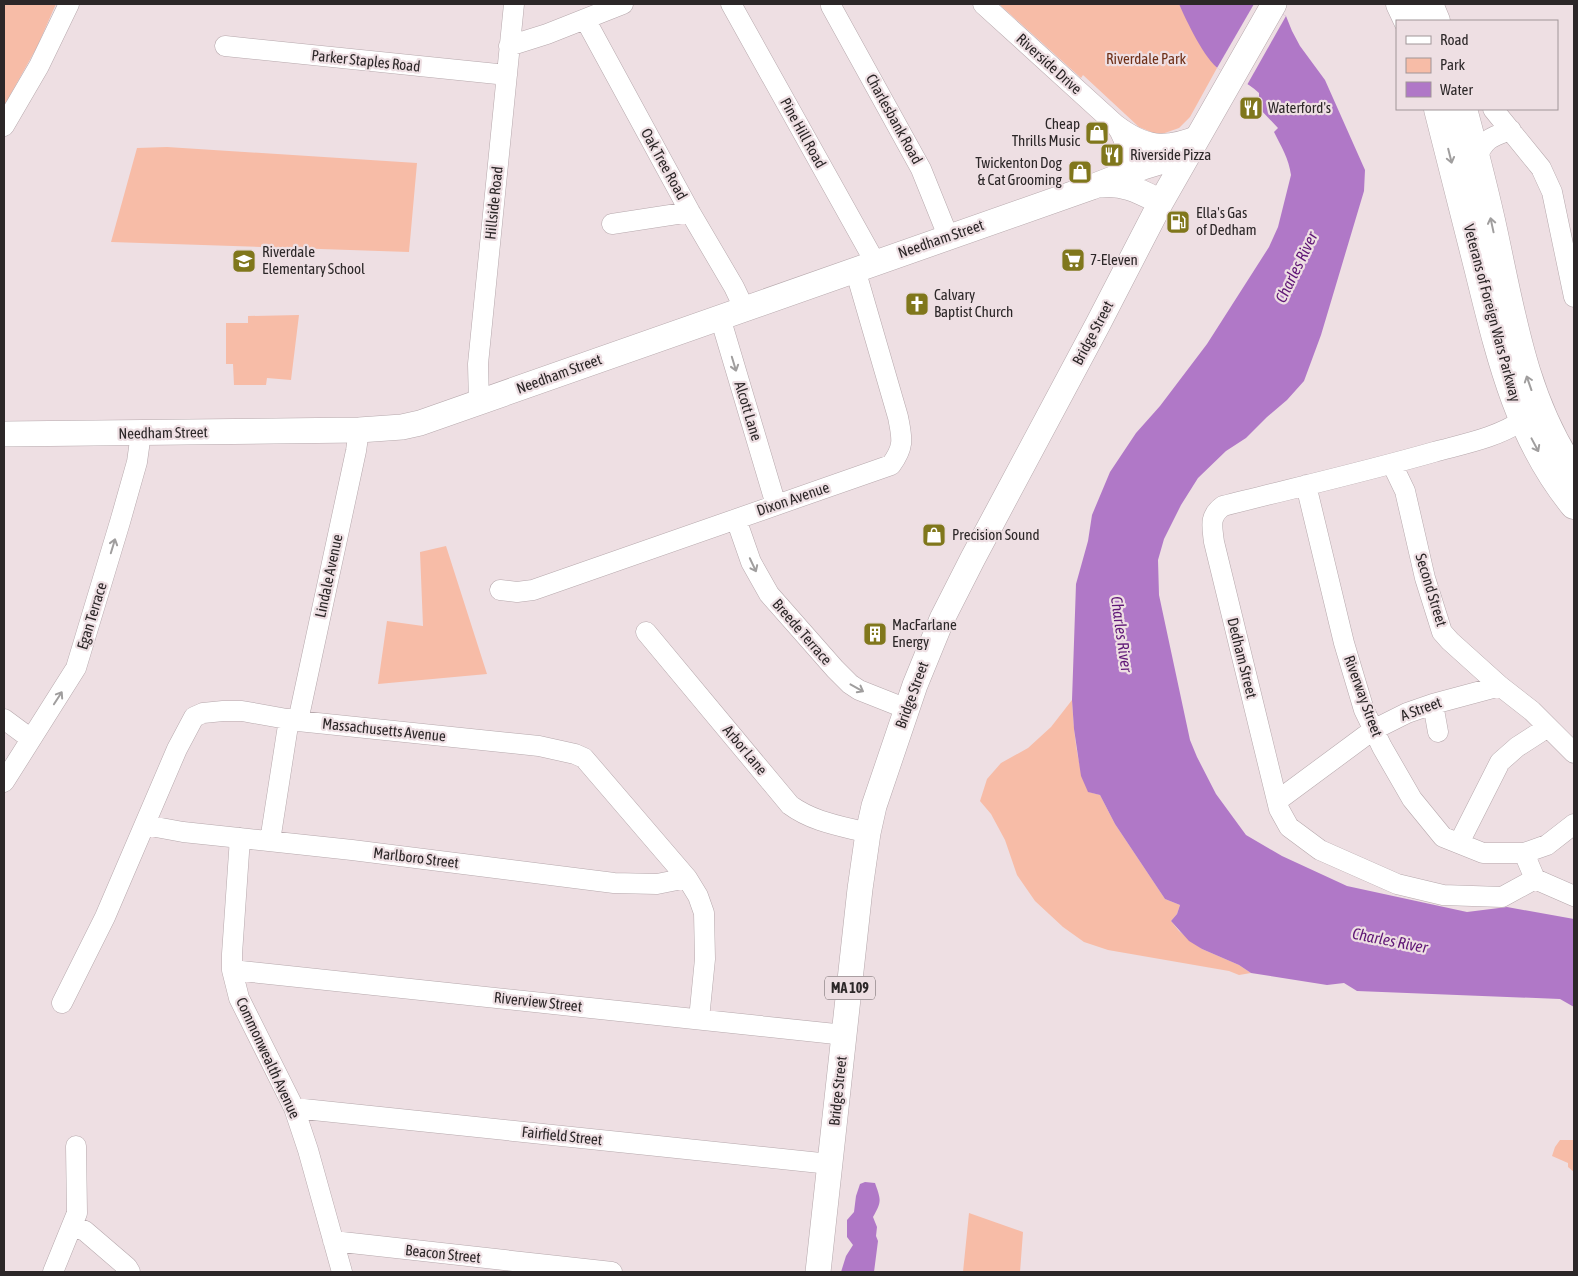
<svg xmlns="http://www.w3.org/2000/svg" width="1578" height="1276" viewBox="0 0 1578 1276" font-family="'Asap Condensed',sans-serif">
  <rect width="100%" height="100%" fill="#eedfe3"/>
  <path fill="#f7bca7" d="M 4,4 L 56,4 L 37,47 L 4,106 Z
    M 999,4 L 1179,4 L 1205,51 L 1217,68 L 1190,117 L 1179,128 L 1162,134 L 1156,134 L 1139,127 L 1083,75 L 1081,78 Z
    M 167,147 L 417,163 L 409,252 L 111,242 L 137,148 Z
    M 299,315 L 291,380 L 267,378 L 266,385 L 234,385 L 233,364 L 226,364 L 226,323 L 248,323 L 248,316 Z
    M 446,546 L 487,674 L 378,684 L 387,621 L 423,626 L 420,552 Z
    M 1072,700 C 1074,731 1076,764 1089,792 L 1100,795 L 1115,824 L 1165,899 L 1180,905 L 1177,914 L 1171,921 L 1179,931 L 1202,949 L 1239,965 L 1251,973 L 1239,975 L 1229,971 L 1108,950 L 1084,942 L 1063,927 L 1035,901 L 1017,875 L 1005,840 L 991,814 L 980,801 L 987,779 L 1001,763 L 1028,748 L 1051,727 Z
    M 1560,1140 L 1574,1140 L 1574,1172 L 1568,1167 L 1568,1163 L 1552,1156 L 1555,1147 Z
    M 969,1213 L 1023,1232 L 1020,1272 L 963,1272 Z"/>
  <path fill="#b078c7" d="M 1179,4 L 1264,4 L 1286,16 L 1292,31 L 1300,46 L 1325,80 L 1365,170 L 1364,191 L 1321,335 L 1304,381 L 1287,400 L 1267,417 L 1246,438 L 1226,451 L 1198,478 L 1181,505 L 1164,539 L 1158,560 L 1159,595 L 1190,740 L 1197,757 L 1216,794 L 1246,835 L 1282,856 L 1347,886 L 1467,912 L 1507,907 L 1574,919 L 1574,1007 L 1560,999 L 1357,991 L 1344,983 L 1327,985 L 1251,973 L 1239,965 L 1202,949 L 1189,941 L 1171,921 L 1177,914 L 1180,905 L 1165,899 L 1115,824 L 1100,795 L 1088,792 L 1081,776 L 1074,729 L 1072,700 L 1076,584 L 1088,541 L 1092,515 L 1110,472 L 1136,433 L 1160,406 L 1207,344 L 1269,247 L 1278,227 L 1291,175 C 1289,159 1281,146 1274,132 L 1278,128 L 1259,108 L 1259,93 C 1247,81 1233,78 1219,69 C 1205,60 1186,20 1179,4 Z
    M 865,1182 L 875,1183 C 881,1200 882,1201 873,1217 L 877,1227 L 876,1236 L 878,1241 L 874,1272 L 841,1272 L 846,1256 L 853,1245 L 847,1237 L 847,1220 L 854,1212 L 856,1196 L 860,1184 Z"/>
  <path fill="#eedfe3" d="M 1254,4 L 1264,4 L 1286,16 L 1247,85 L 1217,68 Z"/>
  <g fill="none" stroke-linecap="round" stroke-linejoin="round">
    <g stroke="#b6a8ac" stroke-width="21">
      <path id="minor" d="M 731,4 L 875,262
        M 983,4 L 1115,124 C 1145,147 1165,149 1199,135
        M 831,6 L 921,169 L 948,236
        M 585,19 L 690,212 L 734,287 L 744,308
        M 225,46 L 507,75
        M 509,46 L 547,34 L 623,4
        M 1493,109 L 1541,168 L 1552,192 L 1574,297
        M 1115,124 C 1127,140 1130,157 1121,175
        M 4,126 L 39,66 L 69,4
        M 1476,159 C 1485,138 1491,137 1511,130
        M 612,224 L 690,212
        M 720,317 L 776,505
        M 479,403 L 478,364 L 514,4
        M 1523,420 C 1497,438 1463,444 1434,452 C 1364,472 1294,488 1223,506 C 1209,516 1212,526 1214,542 L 1279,809 L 1289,827 L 1320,850 L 1397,884 L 1443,895 L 1502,897 L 1535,879 L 1524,853
        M 1392,464 L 1405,491 L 1425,578 L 1442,632 L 1450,641 L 1500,686 L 1532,711 L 1574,753
        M 1306,485 L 1344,643 L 1364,710 L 1382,747 L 1412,799 L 1443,837 L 1483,853 L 1524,853 L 1547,845 L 1574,824
        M 736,519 L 751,562 L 769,594 L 835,669 L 850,684 L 859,690 L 907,709
        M 500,590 L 517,592 L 533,590 L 891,465 C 905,446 902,438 898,417 L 855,269
        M 646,632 L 790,805 C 813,822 841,826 868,833
        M 1433,704 L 1438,732
        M 4,719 L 31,739
        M 298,721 L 356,451 L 359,430
        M 4,782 L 76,668 L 120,522 L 137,462 L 141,433
        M 1277,801 L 1373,730 L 1407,713 L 1433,704 L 1500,686
        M 145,825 L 183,832 L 352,850 L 614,883 L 657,884 L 687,878
        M 240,838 L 232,954 L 232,970 L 239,998 L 294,1108 L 308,1150 L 342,1272
        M 270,841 L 289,719
        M 1459,843 L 1500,762 L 1517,747 L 1548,727
        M 1535,879 L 1574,896
        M 232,970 L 845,1035
        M 62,1003 L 105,917 L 177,749 L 194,717 L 203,713 L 223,711 L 242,711 L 298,721 L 539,746 L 575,754 L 584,758 L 687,878 L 698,896 L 704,913 L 705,959 L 699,1019
        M 294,1108 L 830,1164
        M 73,1226 L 85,1231 L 127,1267 L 130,1272
        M 333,1241 L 612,1272
        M 53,1272 L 77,1213 L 76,1146"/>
    </g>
    <g stroke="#b6a8ac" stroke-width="26">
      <path id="major" d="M 1101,185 C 1124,182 1141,192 1161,202
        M 4,434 L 359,430 L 402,427 L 420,423 L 1092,187 L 1143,167 L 1189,153
        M 818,1272 L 860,889 L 868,833 L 874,806 L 915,685 L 942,619 L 973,558 L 1098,324 L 1161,202 L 1274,4"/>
    </g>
    <g stroke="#b6a8ac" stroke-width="29">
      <path id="highway" d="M 1400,4 L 1408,21
        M 1429,4 L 1436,21
        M 1438,109 C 1452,163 1465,217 1479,271 C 1500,356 1518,436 1574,505
        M 1463,109 C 1474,150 1485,192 1494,234 C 1512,318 1525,402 1574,473"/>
    </g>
    <use href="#minor" stroke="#fff" stroke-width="20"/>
    <use href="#major" stroke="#fff" stroke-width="25"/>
    <use href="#highway" stroke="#fff" stroke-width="28"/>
  </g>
  <defs><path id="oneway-shaft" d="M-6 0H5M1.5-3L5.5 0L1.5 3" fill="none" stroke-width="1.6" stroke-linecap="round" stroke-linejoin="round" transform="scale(1.25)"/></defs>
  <g stroke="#a09e9e">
    <use href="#oneway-shaft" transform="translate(1450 156) rotate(76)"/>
    <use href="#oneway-shaft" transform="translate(1492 225) rotate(-102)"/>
    <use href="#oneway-shaft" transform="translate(734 364) rotate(73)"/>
    <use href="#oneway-shaft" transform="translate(1529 383) rotate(-109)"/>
    <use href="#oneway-shaft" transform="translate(1535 445) rotate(62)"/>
    <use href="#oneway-shaft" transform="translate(113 546) rotate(-73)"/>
    <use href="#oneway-shaft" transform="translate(753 565) rotate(65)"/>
    <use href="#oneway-shaft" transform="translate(857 688) rotate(29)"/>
    <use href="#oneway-shaft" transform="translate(58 698) rotate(-57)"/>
  </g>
  <defs>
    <g id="restaurant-square" transform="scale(1.25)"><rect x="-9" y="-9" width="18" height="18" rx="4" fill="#80771c" stroke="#eedfe3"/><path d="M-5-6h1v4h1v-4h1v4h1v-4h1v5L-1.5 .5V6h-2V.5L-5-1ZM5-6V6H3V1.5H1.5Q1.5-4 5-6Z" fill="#fff"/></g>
    <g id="shop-square" transform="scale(1.25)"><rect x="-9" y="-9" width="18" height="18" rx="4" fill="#80771c" stroke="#eedfe3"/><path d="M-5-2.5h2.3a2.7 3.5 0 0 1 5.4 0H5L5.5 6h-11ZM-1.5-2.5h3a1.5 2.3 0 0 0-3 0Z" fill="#fff"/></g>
    <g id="fuel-square" transform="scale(1.25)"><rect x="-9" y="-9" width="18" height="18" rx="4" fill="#80771c" stroke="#eedfe3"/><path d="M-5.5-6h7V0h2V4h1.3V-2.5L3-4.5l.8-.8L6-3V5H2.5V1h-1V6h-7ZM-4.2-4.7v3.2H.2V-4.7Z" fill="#fff"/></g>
    <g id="supermarket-square" transform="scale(1.25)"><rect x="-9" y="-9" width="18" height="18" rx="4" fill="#80771c" stroke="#eedfe3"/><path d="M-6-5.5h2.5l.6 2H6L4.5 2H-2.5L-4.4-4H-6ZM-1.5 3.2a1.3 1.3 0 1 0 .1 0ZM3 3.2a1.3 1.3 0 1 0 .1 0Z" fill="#fff"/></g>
    <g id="school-square" transform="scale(1.25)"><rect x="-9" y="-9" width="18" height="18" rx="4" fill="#80771c" stroke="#eedfe3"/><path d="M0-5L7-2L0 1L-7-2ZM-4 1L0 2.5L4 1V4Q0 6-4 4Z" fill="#fff"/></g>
    <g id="church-square" transform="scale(1.25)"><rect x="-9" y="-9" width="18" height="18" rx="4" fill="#80771c" stroke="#eedfe3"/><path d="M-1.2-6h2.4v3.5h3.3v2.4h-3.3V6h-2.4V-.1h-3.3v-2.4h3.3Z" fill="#fff"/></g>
    <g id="building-square" transform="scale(1.25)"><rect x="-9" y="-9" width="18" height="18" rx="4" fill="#80771c" stroke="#eedfe3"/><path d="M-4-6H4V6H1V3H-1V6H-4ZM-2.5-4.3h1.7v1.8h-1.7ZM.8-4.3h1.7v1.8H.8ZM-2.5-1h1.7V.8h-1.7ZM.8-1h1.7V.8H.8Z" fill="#fff"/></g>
  </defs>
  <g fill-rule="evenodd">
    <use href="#restaurant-square" x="1251" y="108"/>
    <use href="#shop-square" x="1097" y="133"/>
    <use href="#restaurant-square" x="1112" y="155"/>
    <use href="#shop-square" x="1080" y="172"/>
    <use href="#fuel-square" x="1178" y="222"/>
    <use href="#supermarket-square" x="1073" y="260"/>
    <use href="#school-square" x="244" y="261"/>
    <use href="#church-square" x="917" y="304"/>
    <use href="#shop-square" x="934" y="535"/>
    <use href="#building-square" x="875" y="634"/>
  </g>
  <g text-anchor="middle" stroke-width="4.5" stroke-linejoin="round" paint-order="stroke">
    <rect fill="#eedfe3" stroke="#665e60" stroke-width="1" x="825" y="976.5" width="50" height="23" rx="4"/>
    <g font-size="14" font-weight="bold" fill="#2c2728">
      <text x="850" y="993">MA 109</text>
    </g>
    <g font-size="15" fill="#6e3018" stroke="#eedfe3">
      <text x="1146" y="64">Riverdale Park</text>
    </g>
    <g font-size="15" fill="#2c2728" stroke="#eedfe3">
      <text transform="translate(366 61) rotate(6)" y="5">Parker Staples Road</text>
      <text transform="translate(1049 64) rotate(42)" y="5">Riverside Drive</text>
      <text transform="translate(894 119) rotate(61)" y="5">Charlesbank Road</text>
      <text transform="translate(803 133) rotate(61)" y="5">Pine Hill Road</text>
      <text transform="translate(664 164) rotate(61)" y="5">Oak Tree Road</text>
      <text transform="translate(494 203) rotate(-84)" y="5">Hillside Road</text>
      <text transform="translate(941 239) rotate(-19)" y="5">Needham Street</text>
      <text transform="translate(1492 313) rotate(75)" y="5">Veterans of Foreign Wars Parkway</text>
      <text transform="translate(1093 333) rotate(-62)" y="5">Bridge Street</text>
      <text transform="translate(559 374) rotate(-20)" y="5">Needham Street</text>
      <text transform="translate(748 411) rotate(73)" y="5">Alcott Lane</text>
      <text transform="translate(163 433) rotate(-1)" y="5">Needham Street</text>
      <text transform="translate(793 499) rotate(-19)" y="5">Dixon Avenue</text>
      <text transform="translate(329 576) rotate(-78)" y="5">Lindale Avenue</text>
      <text transform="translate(1431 590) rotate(73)" y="5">Second Street</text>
      <text transform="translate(92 616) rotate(-73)" y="5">Egan Terrace</text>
      <text transform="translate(802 632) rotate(49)" y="5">Breede Terrace</text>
      <text transform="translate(1242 658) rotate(76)" y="5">Dedham Street</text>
      <text transform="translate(912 695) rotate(-70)" y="5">Bridge Street</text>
      <text transform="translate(1363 696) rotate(70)" y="5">Riverway Street</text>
      <text transform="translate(1421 709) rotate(-20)" y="5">A Street</text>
      <text transform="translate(384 730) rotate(6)" y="5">Massachusetts Avenue</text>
      <text transform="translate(745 750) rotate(50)" y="5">Arbor Lane</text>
      <text transform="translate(416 858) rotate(7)" y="5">Marlboro Street</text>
      <text transform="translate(538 1002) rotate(6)" y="5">Riverview Street</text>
      <text transform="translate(268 1058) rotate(65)" y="5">Commonwealth Avenue</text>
      <text transform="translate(838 1091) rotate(-84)" y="5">Bridge Street</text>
      <text transform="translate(562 1136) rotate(6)" y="5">Fairfield Street</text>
      <text transform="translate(443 1254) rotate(6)" y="5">Beacon Street</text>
    </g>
    <g font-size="15" fill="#2c2728" stroke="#eedfe3" text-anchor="start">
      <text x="1268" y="113">Waterford's</text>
      <text x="1080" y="129" text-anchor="end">Cheap<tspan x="1080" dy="17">Thrills Music</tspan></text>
      <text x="1130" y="160">Riverside Pizza</text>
      <text x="1062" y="168" text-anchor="end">Twickenton Dog<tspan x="1062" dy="17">&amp; Cat Grooming</tspan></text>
      <text x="1196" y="218">Ella's Gas<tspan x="1196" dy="17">of Dedham</tspan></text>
      <text x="262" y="257">Riverdale<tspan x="262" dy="17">Elementary School</tspan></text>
      <text x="1090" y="265">7-Eleven</text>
      <text x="934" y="300">Calvary<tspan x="934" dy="17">Baptist Church</tspan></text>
      <text x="952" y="540">Precision Sound</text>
      <text x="892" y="630">MacFarlane<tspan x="892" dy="17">Energy</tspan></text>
    </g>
    <g font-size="16" font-style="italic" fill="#5f1676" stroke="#eedfe3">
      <text transform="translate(1296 267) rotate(-64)" y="6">Charles River</text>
      <text transform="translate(1122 634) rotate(82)" y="6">Charles River</text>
      <text transform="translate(1390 940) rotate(11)" y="6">Charles River</text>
    </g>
  </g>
  <rect width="1578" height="1276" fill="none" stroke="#2c2728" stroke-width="10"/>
  <rect x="1396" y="20" width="162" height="90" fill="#eedfe3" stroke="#a09598"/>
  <rect x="1406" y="36" width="25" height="8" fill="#ffffff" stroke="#a09598"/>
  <text x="1440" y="45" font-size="15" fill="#2c2728">Road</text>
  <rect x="1406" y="58" width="25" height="15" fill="#f7bca7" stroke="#a09598"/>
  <text x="1440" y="70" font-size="15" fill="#2c2728">Park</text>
  <rect x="1406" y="82" width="25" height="15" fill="#b078c7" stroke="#a09598"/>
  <text x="1440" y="95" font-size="15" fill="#2c2728">Water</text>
</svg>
